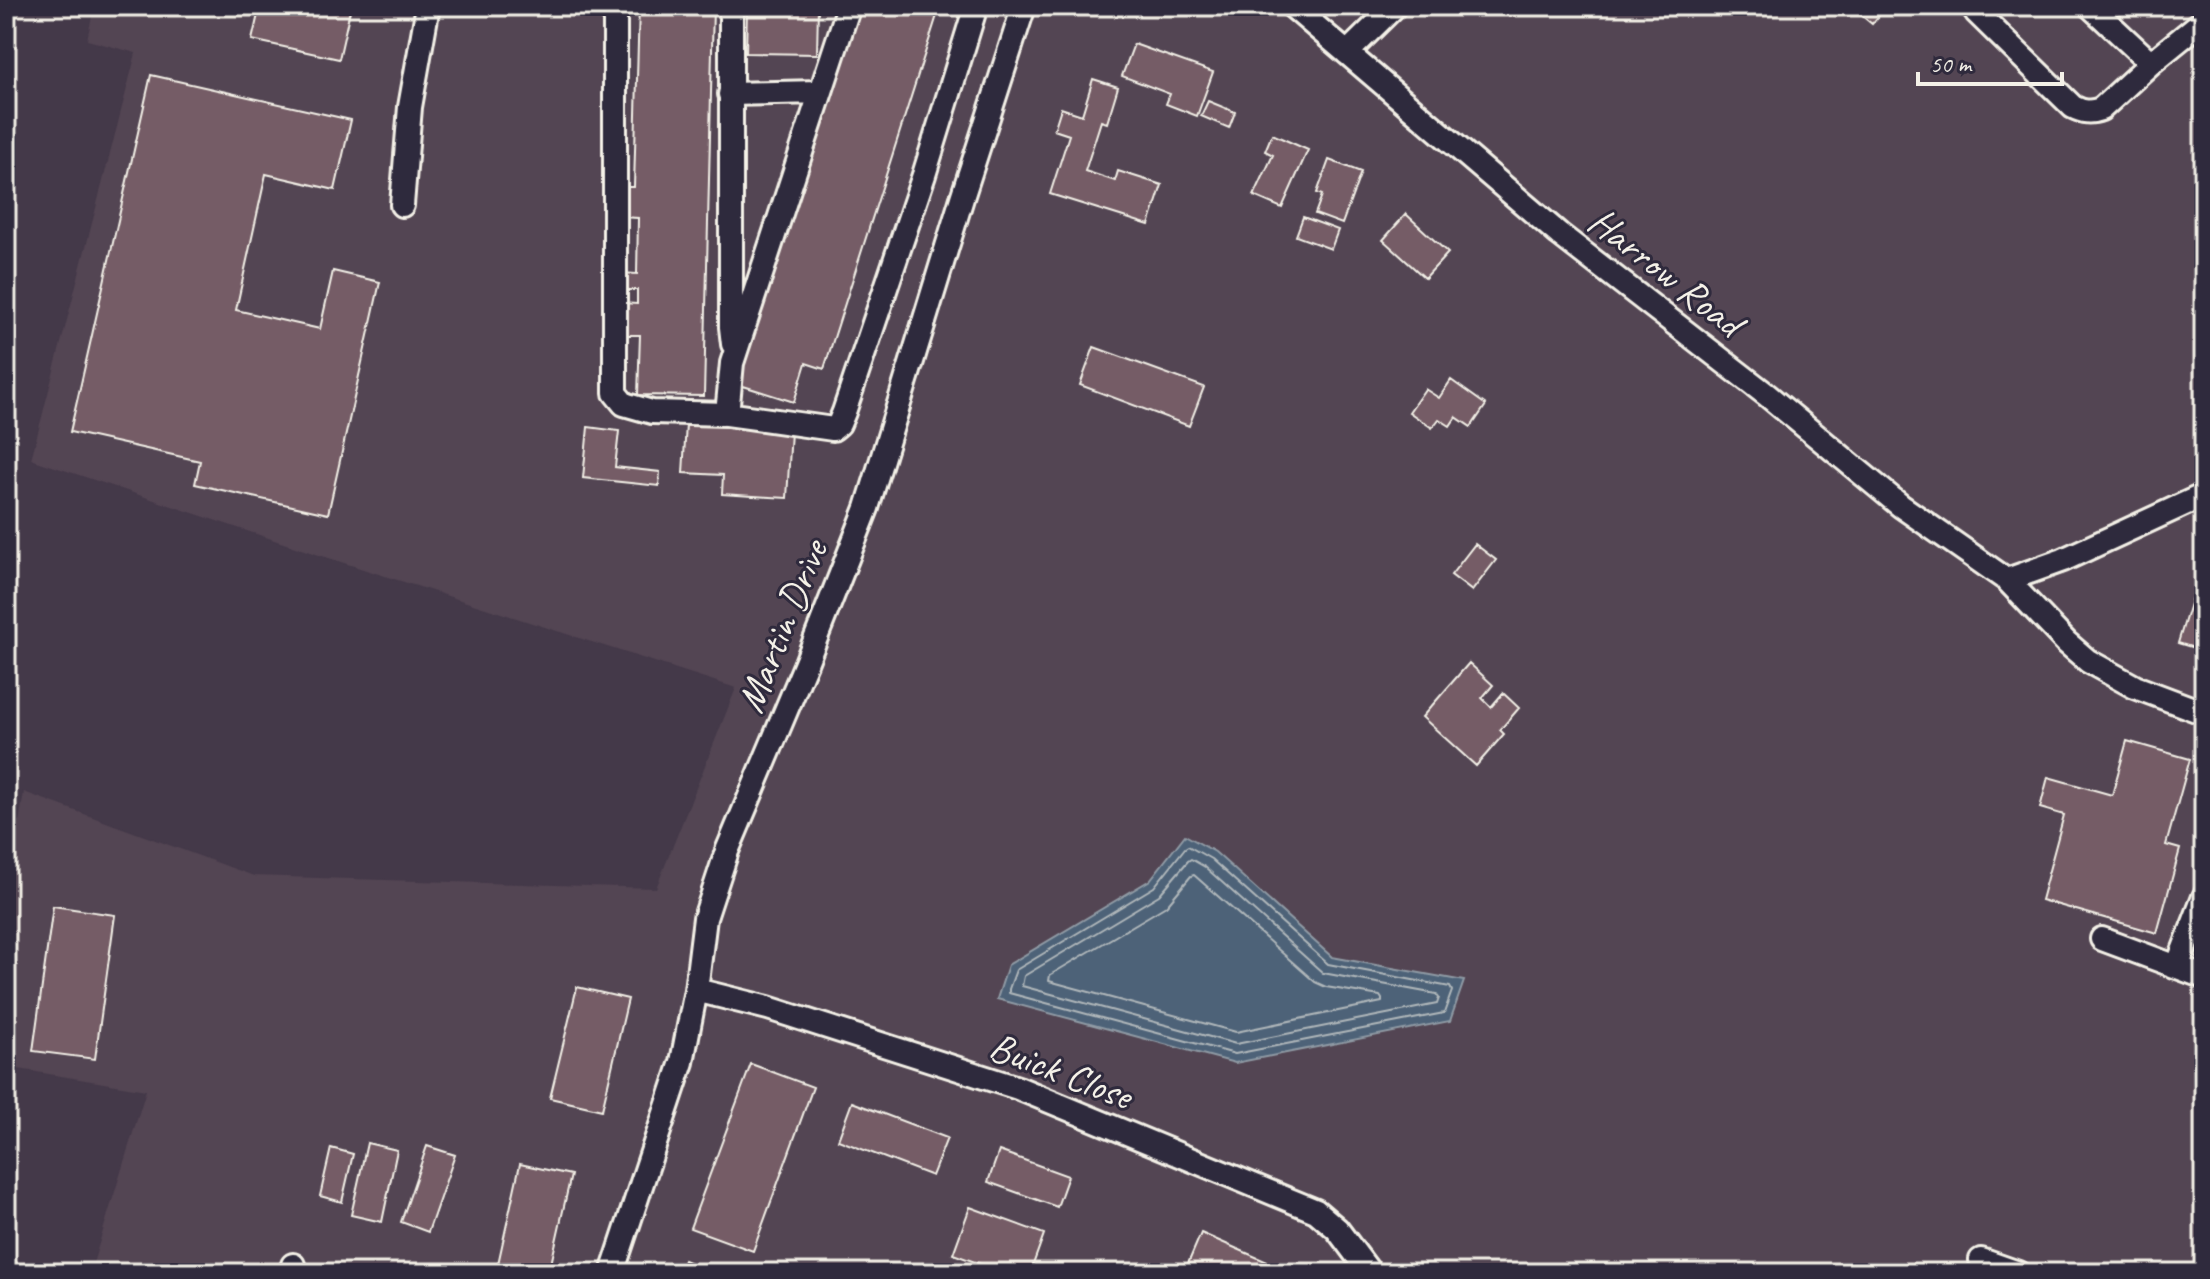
<svg xmlns="http://www.w3.org/2000/svg" width="2210" height="1279" viewBox="0 0 2210 1279" font-family="Caveat,sans-serif">
  <rect width="100%" height="100%" fill="#443949"/>
  <filter id="ink" filterUnits="userSpaceOnUse"><feTurbulence type="fractalNoise" baseFrequency=".0125" numOctaves="2"/><feDisplacementMap in="SourceGraphic" scale="16" xChannelSelector="R" yChannelSelector="G"/><feConvolveMatrix kernelMatrix="1 2 1 2 8 2 1 2 1" color-interpolation-filters="sRGB"/></filter>
  <g filter="url(#ink)">
    <path fill="#524452" d="M 94,6 L 2204,6 L 2204,1273 L 90,1273 L 146,1090 L 6,1067 L 6,901 L 24,792 L 254,876 L 656,888 L 736,688 L 319,555 L 31,459 L 136,53 L 87,40 Z"/>
    <path fill="#4d6278" stroke="#909ba5" stroke-width="2" d="M 1185,835 L 1215,852 L 1332,957 L 1464,981 L 1450,1021 L 1235,1063 L 997,999 L 1008,965 L 1150,880 Z"/>
    <g fill="none" stroke-linecap="round" stroke-linejoin="round">
      <path stroke="#b1b8bb" stroke-width="2" d="M 1188,846 L 1211,859 L 1328,964 L 1450,987 L 1452,991 L 1444,1013 L 1235,1054 L 1009,993 L 1009,989 L 1016,970 L 1154,887 L 1185,848 Z
        M 1191,859 L 1205,867 L 1323,973 L 1436,994 L 1439,998 L 1437,1004 L 1236,1044 L 1022,986 L 1024,976 L 1159,895 L 1188,861 Z
        M 1194,875 L 1315,982 L 1326,987 L 1380,996 L 1382,999 L 1382,1002 L 1236,1032 L 1049,981 L 1050,975 L 1166,906 L 1191,876 Z"/>
    </g>
    <path fill="#745c66" stroke="#f4f1e8" stroke-width="2" d="M 260,6 L 351,6 L 339,59 L 252,40 Z
      M 639,6 L 713,6 L 704,396 L 638,395 L 640,335 L 622,335 L 622,303 L 637,304 L 637,290 L 621,290 L 621,273 L 637,274 L 638,218 L 621,217 L 622,187 L 634,187 Z
      M 747,6 L 818,6 L 817,54 L 746,53 Z
      M 859,6 L 940,6 L 824,369 L 806,363 L 794,402 L 737,384 Z
      M 1850,6 L 1887,6 L 1872,24 Z
      M 1134,44 L 1213,72 L 1197,116 L 1166,104 L 1170,94 L 1122,76 Z
      M 151,75 L 351,120 L 335,190 L 266,174 L 236,310 L 320,329 L 333,271 L 380,282 L 328,514 L 195,484 L 200,461 L 70,432 Z
      M 1093,79 L 1118,87 L 1107,123 L 1101,121 L 1085,171 L 1115,181 L 1118,171 L 1162,185 L 1149,225 L 1050,194 L 1069,135 L 1054,130 L 1061,108 L 1082,115 Z
      M 1208,101 L 1235,112 L 1229,128 L 1201,116 Z
      M 1272,134 L 1308,150 L 1282,208 L 1254,196 L 1273,155 L 1265,151 Z
      M 1329,160 L 1361,172 L 1342,224 L 1315,214 L 1322,195 L 1317,193 Z
      M 1406,214 L 1448,253 L 1425,278 L 1383,240 Z
      M 1303,217 L 1338,230 L 1331,249 L 1296,236 Z
      M 1094,347 L 1204,387 L 1189,426 L 1080,385 Z
      M 1451,380 L 1486,405 L 1471,427 L 1456,417 L 1450,426 L 1439,419 L 1432,428 L 1409,412 L 1425,389 L 1439,398 Z
      M 686,424 L 791,431 L 787,498 L 722,494 L 723,475 L 683,473 Z
      M 588,427 L 619,431 L 615,467 L 660,472 L 659,486 L 583,478 Z
      M 1475,544 L 1496,560 L 1472,591 L 1451,575 Z
      M 2204,558 L 2204,651 L 2178,643 Z
      M 1469,663 L 1493,685 L 1482,698 L 1491,707 L 1503,693 L 1519,708 L 1500,730 L 1504,734 L 1476,766 L 1422,717 Z
      M 2127,741 L 2190,759 L 2166,845 L 2180,849 L 2157,933 L 2041,900 L 2064,815 L 2040,808 L 2048,777 L 2112,795 Z
      M 53,906 L 115,915 L 95,1059 L 33,1051 Z
      M 2204,932 L 2204,960 L 2197,958 Z
      M 577,987 L 628,999 L 602,1110 L 550,1098 Z
      M 751,1064 L 813,1087 L 753,1251 L 690,1228 Z
      M 852,1102 L 947,1138 L 932,1176 L 838,1140 Z
      M 367,1143 L 397,1150 L 382,1222 L 351,1215 Z
      M 427,1146 L 455,1155 L 428,1232 L 401,1222 Z
      M 331,1148 L 353,1154 L 342,1202 L 320,1196 Z
      M 999,1151 L 1068,1176 L 1057,1207 L 988,1182 Z
      M 520,1164 L 571,1175 L 549,1273 L 496,1273 Z
      M 970,1207 L 1044,1234 L 1030,1273 L 1005,1273 L 953,1254 Z
      M 1201,1233 L 1272,1264 L 1268,1273 L 1184,1273 Z
      M 684,1260 L 714,1273 L 679,1273 Z"/>
    <g fill="none" stroke-linecap="round" stroke-linejoin="round">
      <g stroke="#f4f1e8" stroke-width="28">
        <path id="minor" d="M 615,6 L 615,393 L 624,404 L 652,412 L 727,414 L 833,429 L 839,424 L 844,412 L 924,175 L 976,6
          M 731,6 L 731,327 L 733,344
          M 1292,6 L 1559,234 L 1767,395 L 1901,506 L 2007,580 L 2066,642 L 2088,661 L 2135,687 L 2204,713
          M 1975,6 L 1976,12 L 2073,107 C 2083,112 2090,113 2101,109 L 2151,63 L 2204,20
          M 2090,6 L 2151,63
          M 1347,53 L 1395,6
          M 730,94 L 820,92
          M 402,205 L 410,107 L 428,6
          M 727,414 L 732,363 L 849,6
          M 2007,580 L 2063,560 L 2204,495
          M 2102,939 L 2204,977
          M 2177,967 L 2204,897
          M 696,990 L 768,1008 L 1018,1088 L 1316,1211 L 1337,1229 L 1370,1273
          M 1981,1260 L 2018,1273
          M 291,1273 L 293,1265
          M 612,1273 L 682,1062 L 696,990 L 705,918 L 727,851 L 806,663 L 867,508 L 962,198 L 1024,6"/>
      </g>
      <use href="#minor" stroke="#2f2a3d" stroke-width="22"/>
    </g>
  </g>
  <g text-anchor="middle" stroke-width="6" stroke-linejoin="round" paint-order="stroke">
    <g font-size="40" fill="#f4f1e8" stroke="#2f2a3d">
      <text transform="translate(1666 271) rotate(38)" y="14">Harrow Road</text>
      <text transform="translate(781 626) rotate(-68)" y="14">Martin Drive</text>
      <text transform="translate(1061 1070) rotate(21)" y="14">Buick Close</text>
    </g>
  </g>
  <rect width="2210" height="1279" fill="none" stroke="#2f2a3d" stroke-width="32"/>
  <rect x="16" y="16" width="2178" height="1247" fill="none" stroke="#f4f1e8" stroke-width="3" filter="url(#ink)"/>
  <path d="M1918 72v12h144v-12" fill="none" stroke="#f4f1e8" stroke-width="4"/>
  <text x="1930" y="72" font-size="24" fill="#f4f1e8" stroke="#2f2a3d" stroke-width="6" paint-order="stroke">50 m</text>
</svg>
